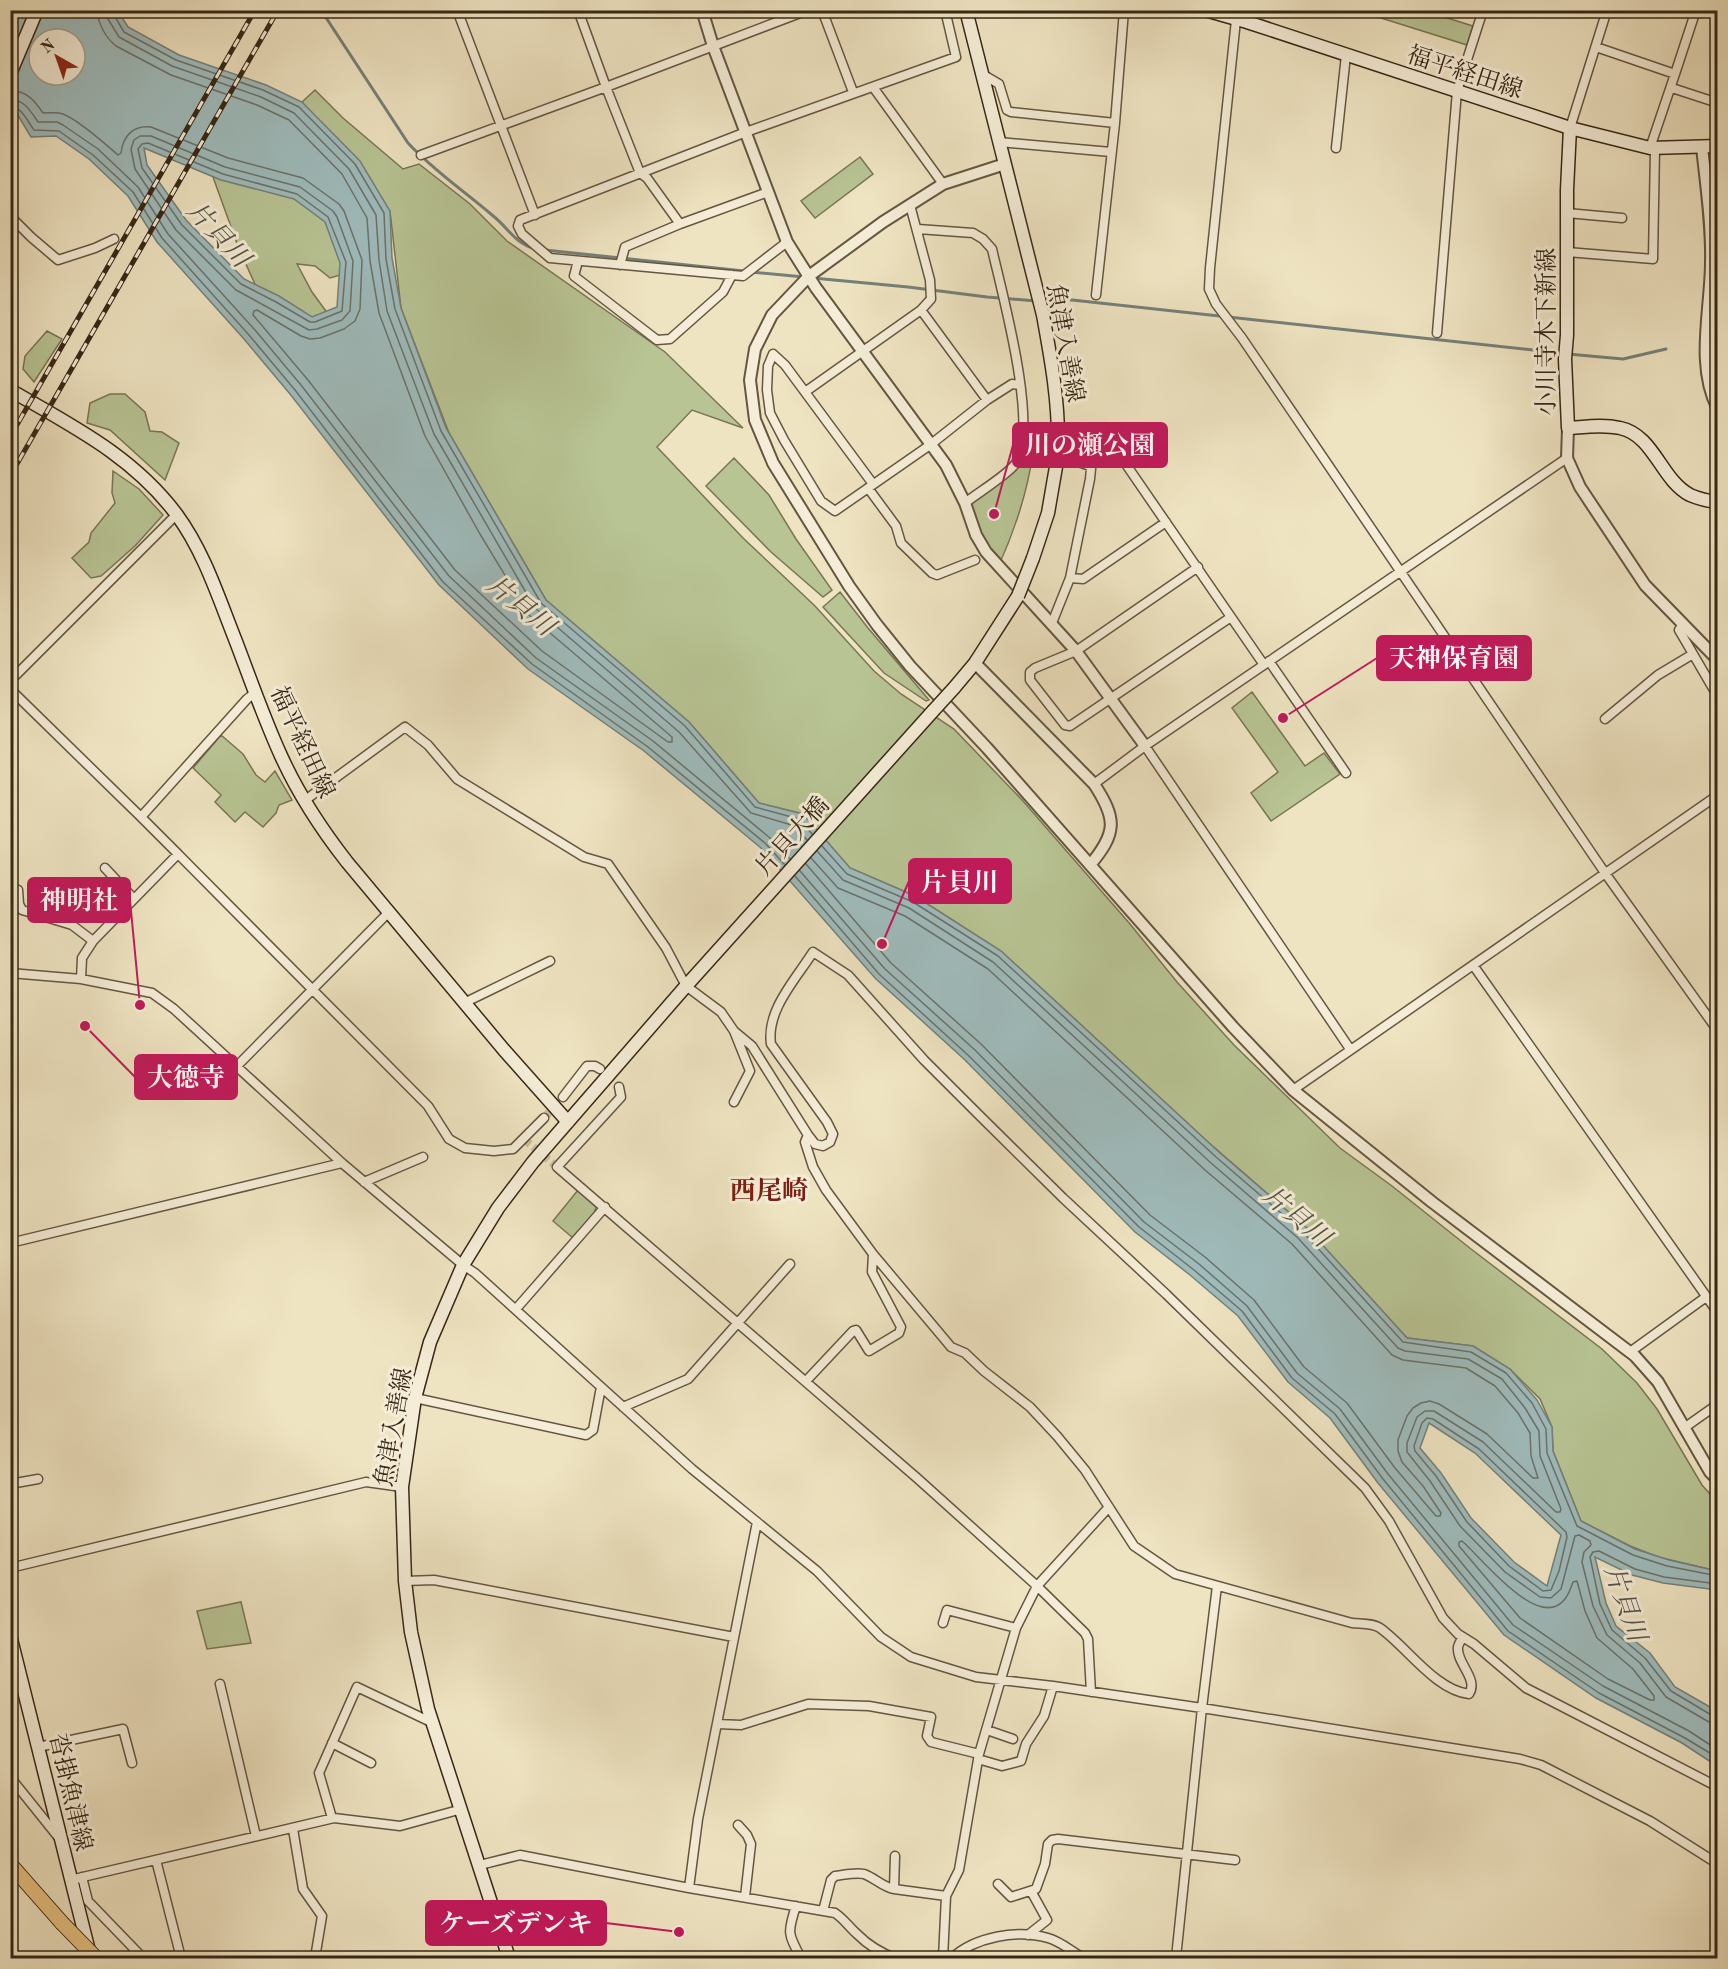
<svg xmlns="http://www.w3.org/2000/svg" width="1728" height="1969" viewBox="0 0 1728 1969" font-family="'Old Standard TT','Noto Serif JP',serif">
  <rect width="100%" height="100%" fill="#efe4c2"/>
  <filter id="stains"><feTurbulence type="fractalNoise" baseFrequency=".00333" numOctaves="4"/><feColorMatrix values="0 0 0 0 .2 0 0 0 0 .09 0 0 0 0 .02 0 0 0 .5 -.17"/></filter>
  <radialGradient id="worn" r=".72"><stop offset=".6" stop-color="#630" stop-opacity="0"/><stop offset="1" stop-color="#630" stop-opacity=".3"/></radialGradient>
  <path fill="#b8c494" stroke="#787655" stroke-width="1.5" d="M 1366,10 L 1425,11 L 1473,26 L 1467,45 L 1365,13 Z
    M 315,90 L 343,118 L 403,169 L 419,164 L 470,204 L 507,241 L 665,352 L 743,428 L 692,410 L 657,447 L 743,538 L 815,606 L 874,671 L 901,694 L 954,729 L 1023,801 L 1130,924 L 1177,982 L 1234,1045 L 1340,1148 L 1392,1186 L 1471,1249 L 1602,1349 L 1637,1383 L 1657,1409 L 1702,1485 L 1717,1502 L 1717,1571 L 1658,1557 L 1630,1546 L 1581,1521 L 1553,1451 L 1552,1427 L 1540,1399 L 1510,1369 L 1473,1346 L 1407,1338 L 1307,1228 L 1208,1142 L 1001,951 L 915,896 L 850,868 L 803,814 L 759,803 L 689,722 L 546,600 L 449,433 L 401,308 L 390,211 L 302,102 Z
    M 860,157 L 873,174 L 815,218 L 801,201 Z
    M 209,166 L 340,209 L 351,272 L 330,278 L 315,266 L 297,264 L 312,292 L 334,322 L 325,341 L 260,295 L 239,249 Z
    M 47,331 L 62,339 L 34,382 L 23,369 L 25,356 Z
    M 110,394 L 125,394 L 145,412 L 150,431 L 162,432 L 179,443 L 165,480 L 110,430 L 87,423 L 90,403 Z
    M 1033,453 C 1027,494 1015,530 998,567 L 965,503 Z
    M 734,458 L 769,495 L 796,539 L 832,590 L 823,597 L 771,552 L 706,486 Z
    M 113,471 L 139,489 L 163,515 L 135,546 L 101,576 L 91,578 L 72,558 L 89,542 L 91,533 L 115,503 L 112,493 Z
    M 840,592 L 868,628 L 929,700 L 926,701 L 884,673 L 823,607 Z
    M 1252,692 L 1305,766 L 1324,753 L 1340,774 L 1271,821 L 1251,793 L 1278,772 L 1232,708 Z
    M 221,735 L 243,754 L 256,775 L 265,782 L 275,771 L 292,800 L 279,805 L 276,813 L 263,827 L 245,812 L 235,822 L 215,802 L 221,795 L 193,768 Z
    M 578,1190 L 597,1205 L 593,1216 L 573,1238 L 553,1221 Z
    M 241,1602 L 251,1643 L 207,1649 L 197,1611 Z"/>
  <path fill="#9fbcbd" stroke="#75807a" stroke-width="1.5" fill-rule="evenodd" d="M 10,11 L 118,11 L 128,27 L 179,55 L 266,85 L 302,102 L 360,161 L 390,211 L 392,258 L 401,308 L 446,428 L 546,600 L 689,722 L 759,803 L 803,814 L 850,868 L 915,896 L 1001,951 L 1220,1153 L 1307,1228 L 1407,1338 L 1473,1346 L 1510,1369 L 1537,1400 L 1552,1427 L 1553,1451 L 1581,1521 L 1635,1549 L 1669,1560 L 1717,1571 L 1717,1590 L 1663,1583 L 1632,1575 L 1595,1557 L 1606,1603 L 1616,1626 L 1650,1653 L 1675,1687 L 1717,1711 L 1717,1766 L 1682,1743 L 1596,1698 L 1504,1635 L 1378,1483 L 1330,1418 L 1288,1382 L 1238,1316 L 1190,1275 L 1135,1232 L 965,1060 L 875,978 L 761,848 L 644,751 L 528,669 L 439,585 L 290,394 L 244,339 L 157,242 L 128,196 L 89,159 L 56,136 L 31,137 L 19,117 L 11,111 ZM 39,39 L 75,39 L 75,75 L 39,75 ZM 144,148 L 221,180 L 294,199 L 325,222 L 340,263 L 337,307 L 312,317 L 279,296 L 244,279 L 186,220 L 147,165 ZM 1429,1423 L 1475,1453 L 1561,1535 L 1547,1586 L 1514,1562 L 1471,1518 L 1441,1473 L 1420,1448 Z"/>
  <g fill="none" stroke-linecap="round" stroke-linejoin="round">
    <path stroke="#6b726a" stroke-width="1.5" d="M 106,10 L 108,19 L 119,37 L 172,66 L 261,97 L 294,113 L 349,169 L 376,215 L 379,260 L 387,311 L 434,434 L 535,608 L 679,732 L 751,813 L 795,826 L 807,840
      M 114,10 L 114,15 L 124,32 L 176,60 L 263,90 L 299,107 L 355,164 L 384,213 L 386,259 L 395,309 L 441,431 L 541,603 L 685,726 L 755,807 L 799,819 L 812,834
      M 10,90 C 27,91 35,101 43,113 C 50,113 57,112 63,114 C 79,120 104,143 118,155 L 121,153 C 123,136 133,125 151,127 L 228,158 L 303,178 L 339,204 L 344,211 L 362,260 L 360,309 L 355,321 L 344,329 L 320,338 L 310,339 L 301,336 L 257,310 L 254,311 L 253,315 L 308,380 L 455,570 L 542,651 L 668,742 L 672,742 L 672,737 L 529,615 L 480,534 L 425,436 L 379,313 L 370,261 L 367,218 L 342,174 L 289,120 L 257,105 L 171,75 L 116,46 C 106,38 98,24 97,10
      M 10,99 C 25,100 31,112 38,122 L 57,122 L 63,125 L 98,149 L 138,187 L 168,234 L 255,330 L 301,385 L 449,576 L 536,658 L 653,741 L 770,838 L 790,859
      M 10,106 C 23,108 27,121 34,130 L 59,131 L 93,155 L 133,192 L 162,238 L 249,335 L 295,390 L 443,582 L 532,664 L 648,747 L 765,843 L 785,865
      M 140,136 L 151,136 L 225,167 L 300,187 L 333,211 L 337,217 L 353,261 L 350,311 L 342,320 L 317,329 L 309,330 L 236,290 L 176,230 L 135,169 L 131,149 L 134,140 Z
      M 148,143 L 223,174 L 297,194 L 328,217 L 346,262 L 342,311 L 315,322 L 310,322 L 276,302 L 241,284 L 182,225 L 142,168 L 138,149 L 142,144 Z
      M 822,846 L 847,874 L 913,902 L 998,956 L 1216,1157 L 1303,1232 L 1403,1342 L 1471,1352 L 1506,1373 L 1532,1403 L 1546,1429 L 1547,1453 L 1577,1526 L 1633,1555 L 1667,1566 L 1718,1576
      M 817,851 L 843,880 L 909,908 L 993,962 L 1211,1163 L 1298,1238 L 1398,1348 L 1405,1351 L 1468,1359 L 1502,1379 L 1525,1408 L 1539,1431 L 1540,1456 L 1561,1509 L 1560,1512 L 1556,1512 L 1483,1442 L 1434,1411 L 1425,1411 L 1417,1417 L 1407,1443 L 1407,1452 L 1430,1481 L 1460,1526 L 1505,1572 L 1540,1597 L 1551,1598 L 1561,1589 L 1575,1536 L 1579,1535 L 1590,1541 L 1591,1545 L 1584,1552 L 1582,1562 L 1593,1606 L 1607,1635 L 1640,1663 L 1666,1697 L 1709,1722 L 1718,1724
      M 806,864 L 891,963 L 981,1044 L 1150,1215 L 1205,1257 L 1254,1300 L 1304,1367 L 1347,1403 L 1395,1468 L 1436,1516 L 1440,1516 L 1441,1513 L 1423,1486 L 1402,1462 L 1398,1451 L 1398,1440 L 1407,1416 L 1413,1408 L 1421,1403 L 1430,1401 L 1439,1404 L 1487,1434 L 1533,1478 L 1538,1478 L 1531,1456 L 1530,1433 L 1518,1413 L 1495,1386 L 1466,1368 L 1403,1360 L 1392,1355 L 1292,1244 L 1205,1170 L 988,969 L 905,916 L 838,888 L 811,858
      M 800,871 L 885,969 L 975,1050 L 1144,1222 L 1199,1264 L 1247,1306 L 1297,1373 L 1340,1409 L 1388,1474 L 1513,1625 L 1603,1686 L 1689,1731 L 1718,1750
      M 795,876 L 879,974 L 969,1056 L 1139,1227 L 1194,1270 L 1242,1311 L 1292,1378 L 1335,1414 L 1383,1479 L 1508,1631 L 1599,1693 L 1685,1738 L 1718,1758
      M 1427,1418 L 1433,1419 L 1479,1449 L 1566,1532 L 1567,1537 L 1559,1571 L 1551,1590 L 1543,1591 L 1509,1566 L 1467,1522 L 1436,1476 L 1415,1451 L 1414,1446 L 1422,1423 Z
      M 1462,1541 C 1481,1557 1539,1633 1565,1599 C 1569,1594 1571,1587 1573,1582 L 1577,1581 L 1585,1611 L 1597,1638 L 1633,1669 L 1654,1696 L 1654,1700 L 1650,1700 L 1608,1679 L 1520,1618 L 1459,1546 L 1459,1542 Z
      M 1718,1584 L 1664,1577 L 1635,1569 L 1599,1551 L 1593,1552 L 1590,1557 L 1600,1604 L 1612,1630 L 1645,1658 L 1671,1691 L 1713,1716 L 1718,1716"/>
    <path stroke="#75807a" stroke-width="3" d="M 321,10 L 408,143 C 433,170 464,191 492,215 C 510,229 512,241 535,249
      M 545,250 L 744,271
      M 750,272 L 804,277
      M 813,278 L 908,287 L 987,297 L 1036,301
      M 1043,300 L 1063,299 L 1561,353
      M 1568,354 L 1623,359 L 1666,349"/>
    <path stroke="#cabea0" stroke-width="8" stroke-dasharray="8 4" stroke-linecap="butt" d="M 544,1118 L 563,1097
      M 524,1139 L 557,1167"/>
    <g stroke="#655641" stroke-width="11">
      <path id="minor" d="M 457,10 L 535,215
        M 822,10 L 853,92
        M 1236,20 L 1210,268 L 1209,289 L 1216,304 L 1242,338 L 1605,873 L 1718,1031
        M 1596,47 L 1675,74 L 1650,148
        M 982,74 L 999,84 L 1007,110 L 1011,112 L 1115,123
        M 1675,74 L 1696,10
        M 873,87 L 943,184
        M 1672,88 L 1718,103
        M 1570,128 L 1607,10
        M 999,142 L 1111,152
        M 1336,148 L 1346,55
        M 421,155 L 606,87 L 578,10
        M 768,192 L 680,224 L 647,178 L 640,173 L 606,87 L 808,10
        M 1567,213 L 1622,218
        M 10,216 L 31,237 L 58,260 L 95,248 L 114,239
        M 918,229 L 973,233 L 983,239 L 992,249 C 1002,293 1039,426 1016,463 C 1009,474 976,494 965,503
        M 787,242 L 743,276 L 550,258 L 522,234 L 518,226 L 520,220 L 746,132 L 956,57 L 945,10
        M 1567,252 L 1653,259 L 1655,148
        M 578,261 L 574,276 L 657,340 L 670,339 L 723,292 L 732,275
        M 620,265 L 625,247 L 680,224
        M 1096,295 L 1115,123 L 1124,10
        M 921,310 L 987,400
        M 1437,333 L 1457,91 L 1483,10
        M 805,392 L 921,310 L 931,299 L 930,280 L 910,205
        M 1022,435 L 1028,445 L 1090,466
        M 873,484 L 785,365 L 773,354 L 768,366 L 767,390 L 770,413 L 784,440 L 821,501 L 835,511 L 930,445 L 987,400 L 1012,384 L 1020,385
        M 868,488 L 896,526 L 901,543 L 932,573 L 937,575 L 975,560
        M 1198,567 L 1076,651 L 1035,668 L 1030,672 L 1030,680 L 1065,725 L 1070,726 L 1231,617
        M 1070,578 L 1083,579 L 1166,522
        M 1052,623 L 1070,578 L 1090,479 L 1092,458 L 1112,444 L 1264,665
        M 1693,654 L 1714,690
        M 1269,661 L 1346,773
        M 10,681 L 176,515
        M 10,689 L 141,817
        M 1605,719 L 1658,675 L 1693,654 L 1679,630 L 1683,624
        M 1145,746 L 1350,1049
        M 1094,784 L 1145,746 L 1567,458
        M 304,801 L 405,727 L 428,745 L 457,779 L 584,857 L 608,864 L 666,948 L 686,986 L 721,1012 L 734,1031 L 752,1046 L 808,1135 L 805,1142 L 813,1167 L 826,1190 L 873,1254 L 872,1272 L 901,1327 L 899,1333 L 869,1351 L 856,1330 L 853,1331 L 806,1381
        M 178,854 L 141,817 L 247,699 L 256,692
        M 105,868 L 134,899
        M 18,890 L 19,904 L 22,910 L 72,925 L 93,941
        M 1473,965 L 1718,1313
        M 10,973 L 81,979 L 152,993 L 174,1009 L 342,1163 L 463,1265 L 475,1273 L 692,1469 L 817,1571 L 881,1637 L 911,1657 L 976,1677 L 1053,1686 L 1202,1708 L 1520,1759 L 1541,1765 L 1650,1821 L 1718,1864
        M 81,979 L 82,958 L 93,941 L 178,854 L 428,1106 L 449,1139 L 465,1148 L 494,1151 L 513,1149 L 544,1118
        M 466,1002 L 550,961
        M 237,1066 L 389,912
        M 619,1087 L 621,1097 L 557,1167 L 917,1478 L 1037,1586 L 1085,1633 L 1088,1639 L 1091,1692
        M 1293,1090 L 1718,795
        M 563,1097 L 587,1066 L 595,1066 L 600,1069
        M 734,1102 L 750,1071 L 734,1031
        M 808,1135 L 815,1144 L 823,1146 L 830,1142 L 833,1134 L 827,1122 L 771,1044 C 766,1010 796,979 813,952 L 848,975 L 924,1060 L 979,1115 L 1063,1198 L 1166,1294 L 1365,1488 L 1389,1521 L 1443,1618 L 1458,1634 L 1474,1644 L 1526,1688 L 1718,1787
        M 364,1182 L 423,1157
        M 10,1243 L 342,1163
        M 873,1254 L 951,1347 L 965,1353 L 984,1371 L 1030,1407 L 1057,1436 L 1085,1470 L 1134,1546 L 1175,1574 L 1352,1623 C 1361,1624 1373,1623 1380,1628 C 1407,1647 1435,1690 1469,1694 C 1479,1679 1456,1663 1458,1647 C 1459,1643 1461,1640 1463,1637
        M 516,1309 L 605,1207
        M 1630,1352 L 1706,1297
        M 415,1398 L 586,1435 L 593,1430 L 601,1387
        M 623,1407 L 688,1379 L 790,1264
        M 1684,1428 L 1718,1404
        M 10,1484 L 38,1479
        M 10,1568 L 366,1482 L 402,1487
        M 405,1581 L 434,1580 L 734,1637
        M 943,1623 L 947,1610 L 1016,1628
        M 220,1684 L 256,1836
        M 10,1688 L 24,1686
        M 717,1724 L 741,1725 L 808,1704 L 869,1706 L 931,1717 L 927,1736 L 931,1742 L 979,1754
        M 987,1730 L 1013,1739
        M 332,1743 L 371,1763
        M 38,1747 L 123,1729 L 132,1763
        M 978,1759 L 1002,1766 L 1021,1761 L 1026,1744 L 1044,1716 L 1053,1686
        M 10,1777 L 59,1838
        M 332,1818 L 319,1773 L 357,1687 L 433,1723
        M 738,1825 L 747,1835 L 751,1844 L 745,1897
        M 293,1829 L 303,1889 L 322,1916 L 315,1958
        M 156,1860 L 181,1958
        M 480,1865 L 520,1855 L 689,1888 L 835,1913 C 844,1919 849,1927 857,1934 C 868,1945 881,1953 895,1958
        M 82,1877 L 88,1901 L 143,1958
        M 70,1880 L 334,1818 L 400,1826 L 462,1809
        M 998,1884 L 1011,1897 L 1036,1889 L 1045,1864 L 1048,1844 L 1052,1840 L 1058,1839 L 1235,1860
        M 689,1888 L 698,1819 L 757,1522
        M 894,1889 L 946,1896
        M 796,1906 C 787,1933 788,1934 801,1958
        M 823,1911 L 831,1880 L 835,1876 C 844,1875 855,1872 864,1874 C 875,1878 883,1887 894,1889 L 895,1856
        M 1028,1935 L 1047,1920 L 1031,1891
        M 943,1958 L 946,1896 L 959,1870 L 979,1754 L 1016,1628 L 1037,1586 L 1109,1507
        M 952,1958 C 975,1937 1017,1929 1048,1938 C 1062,1942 1072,1952 1084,1958
        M 1176,1958 L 1202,1708 L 1217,1586"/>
    </g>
    <g stroke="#655641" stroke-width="14">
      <path id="tertiary" d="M 702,10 L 713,46 L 787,242 L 816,288 L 946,465 L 965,503 L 976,535 L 986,552 L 1076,651 L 1145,746
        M 1702,147 C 1706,185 1712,224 1711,262 C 1711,309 1695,365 1718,409
        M 1005,164 L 943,184 L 883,222 L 809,276 L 772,315 L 755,349 L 750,380 L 755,420 L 773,463 L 849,586 L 877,625 L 910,666 L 987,748 L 1233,1027 L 1293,1090 L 1432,1202 L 1635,1356 L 1658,1382 L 1710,1472 L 1718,1480
        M 1568,428 L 1567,458 L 1580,487 L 1645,585 L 1718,660
        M 975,663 L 1094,784 C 1117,819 1117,833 1090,865"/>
    </g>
    <g stroke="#372716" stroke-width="15">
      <path id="secondary" d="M 966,10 L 1043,315 C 1051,359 1059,402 1058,447
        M 1205,10 L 1247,22 L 1570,128 L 1650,148 L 1718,146
        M 10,74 L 37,10
        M 1570,128 L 1567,190 L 1567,335 L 1565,359 L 1568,428 C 1585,427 1603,424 1620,428 C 1654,435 1661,480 1690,495 C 1699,499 1708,501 1718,502
        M 10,390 C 72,426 133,456 177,515 C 204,552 218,596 235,639 C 250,678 264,719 282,758 C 299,795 322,830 347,862 L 504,1050 L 568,1122
        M 1033,558 L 1048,513 L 1057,461
        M 954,688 L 975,663 L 1018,596
        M 10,1635 L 89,1951
        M 509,1958 L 428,1709 L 411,1632 L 405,1581 L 402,1487 L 415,1398 L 430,1342 L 463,1265 L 498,1208 L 533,1162 L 686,986 L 933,711"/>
    </g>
    <g stroke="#372716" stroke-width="16">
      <path id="trunk" d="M 10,1864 L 62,1923"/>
    </g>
    <use href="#minor" stroke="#f5edd7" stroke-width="8"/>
    <use href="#tertiary" stroke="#f5edd7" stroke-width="10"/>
    <use href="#secondary" stroke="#f5edd7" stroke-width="12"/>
    <use href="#trunk" stroke="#e8c281" stroke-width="14"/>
    <g stroke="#372716" stroke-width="5">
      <path id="rail" d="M 10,437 L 255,10
        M 10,476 L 278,10"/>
    </g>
    <use href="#rail" stroke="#f5edd7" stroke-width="3" stroke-dasharray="9" stroke-linecap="butt"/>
    <g stroke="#372716" stroke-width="15" stroke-linecap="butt">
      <path id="secondary-bridge" d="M 1057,461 L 1058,447
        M 1018,596 L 1033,558
        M 933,711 L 954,688"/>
    </g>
    <g stroke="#372716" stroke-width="16" stroke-linecap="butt">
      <path id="trunk-bridge" d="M 62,1923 L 96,1958"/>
    </g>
    <use href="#secondary-bridge" stroke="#f5edd7" stroke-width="12"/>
    <use href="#trunk-bridge" stroke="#e8c281" stroke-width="14"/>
  </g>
  <g text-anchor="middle" stroke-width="6" stroke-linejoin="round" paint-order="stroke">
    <g font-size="24" fill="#372716" stroke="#f5edd7">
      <text transform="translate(1465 72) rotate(18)" y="8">福平経田線</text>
      <text transform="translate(1546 332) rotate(-90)" y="8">小川寺木下新線</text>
      <text transform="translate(1066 343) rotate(80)" y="8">魚津入善線</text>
      <text transform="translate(303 742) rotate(65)" y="8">福平経田線</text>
      <text transform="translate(792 836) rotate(-48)" y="8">片貝大橋</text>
      <text transform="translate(393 1427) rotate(-80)" y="8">魚津入善線</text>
      <text transform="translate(71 1792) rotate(77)" y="8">沓掛魚津線</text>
    </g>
    <g font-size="26" font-style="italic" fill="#565448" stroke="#f5edd7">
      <text transform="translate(219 234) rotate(47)" y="9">片貝川</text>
      <text transform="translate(521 605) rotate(39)" y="9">片貝川</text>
      <text transform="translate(1297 1216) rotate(40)" y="9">片貝川</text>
      <text transform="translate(1626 1603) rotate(71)" y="9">片貝川</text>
    </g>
    <g font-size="26" font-weight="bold" fill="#7a1f14" stroke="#f5edd7">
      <text x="769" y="1199">西尾崎</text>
    </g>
  </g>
  <path fill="none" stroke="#c2185b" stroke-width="2" d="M994 514L1013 445M1283 718L1377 658M882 944L909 881M140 1005L130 900M85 1026L135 1077M679 1932L606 1923"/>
  <g fill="#c2185b" stroke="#f5edd7" stroke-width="2">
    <circle cx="994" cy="514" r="6"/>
    <circle cx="1283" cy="718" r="6"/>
    <circle cx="882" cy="944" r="6"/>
    <circle cx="140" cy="1005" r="6"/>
    <circle cx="85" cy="1026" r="6"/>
    <circle cx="679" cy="1932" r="6"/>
  </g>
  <g fill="#c2185b" stroke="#c2185b" stroke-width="2">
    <rect x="1013" y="423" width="154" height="44" rx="6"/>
    <rect x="1377" y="636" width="154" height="44" rx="6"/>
    <rect x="909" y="859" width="102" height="44" rx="6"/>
    <rect x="28" y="878" width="102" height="44" rx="6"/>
    <rect x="135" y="1055" width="102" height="44" rx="6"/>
    <rect x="426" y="1901" width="180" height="44" rx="6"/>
  </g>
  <g font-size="26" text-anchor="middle" font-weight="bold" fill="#fff">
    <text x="1090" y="454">川の瀬公園</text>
    <text x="1454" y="667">天神保育園</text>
    <text x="960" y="891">片貝川</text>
    <text x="79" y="909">神明社</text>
    <text x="186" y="1086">大徳寺</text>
    <text x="516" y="1932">ケーズデンキ</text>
  </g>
  <rect width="1728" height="1969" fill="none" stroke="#efe4c2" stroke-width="36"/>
  <rect x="12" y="12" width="1704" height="1945" fill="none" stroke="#372716" stroke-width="3"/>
  <rect x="18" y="18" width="1692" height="1933" fill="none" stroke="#372716" stroke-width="1.5"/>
  <g transform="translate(57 57) rotate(320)"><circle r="28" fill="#f5edd7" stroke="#a99e8a" stroke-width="1.5"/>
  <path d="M0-4.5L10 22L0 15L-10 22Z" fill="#8f2418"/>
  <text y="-9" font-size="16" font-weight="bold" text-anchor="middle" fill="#372716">N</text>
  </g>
  <rect width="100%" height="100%" filter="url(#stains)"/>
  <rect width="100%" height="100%" fill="url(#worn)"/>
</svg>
